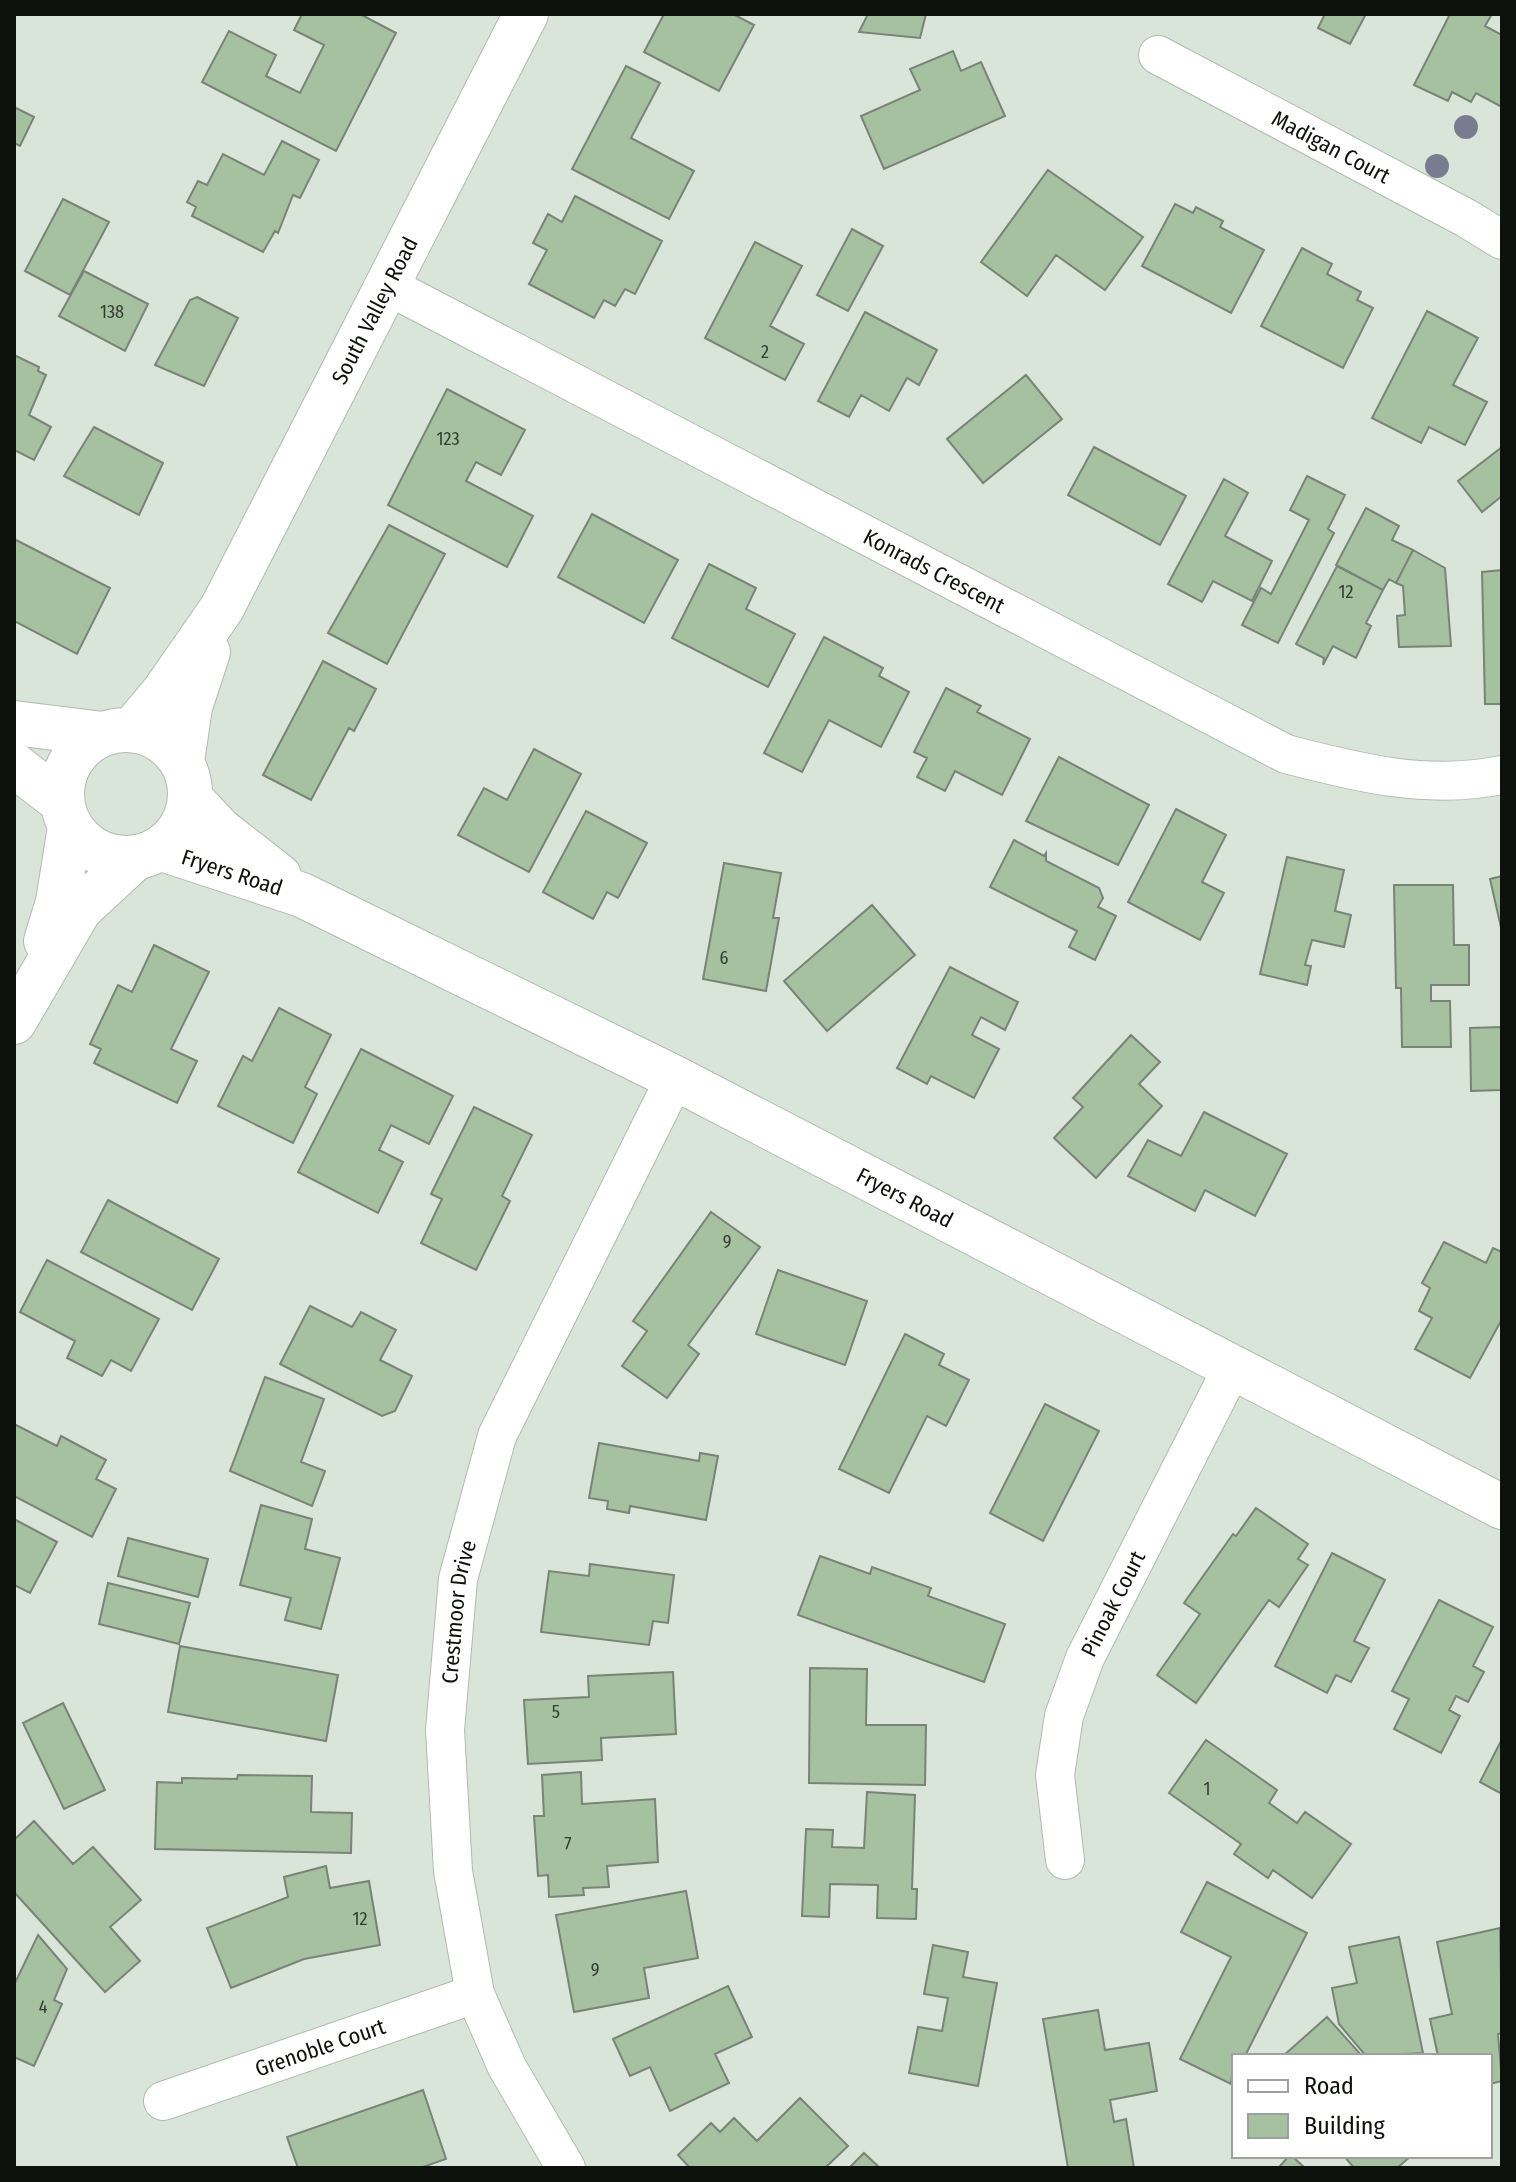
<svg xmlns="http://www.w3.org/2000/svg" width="1516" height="2182" viewBox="0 0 1516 2182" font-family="'Fira Sans Condensed',sans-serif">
  <rect width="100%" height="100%" fill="#d9e5d8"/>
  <path fill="#a5c1a0" stroke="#798378" stroke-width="2" d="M 302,14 L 360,14 L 396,33 L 336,151 L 202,82 L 229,31 L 276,55 L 266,76 L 300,93 L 324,45 L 294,30 Z
    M 664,14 L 733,14 L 754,25 L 719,91 L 644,52 Z
    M 868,14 L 926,14 L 920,38 L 859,32 Z
    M 1325,14 L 1366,14 L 1350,44 L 1318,28 Z
    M 1450,14 L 1492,14 L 1485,26 L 1502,35 L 1502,107 L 1476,93 L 1471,102 L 1452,92 L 1448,101 L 1414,85 Z
    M 953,51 L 961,71 L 981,62 L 1005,116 L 884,169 L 861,116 L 920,90 L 910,69 Z
    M 626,66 L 660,83 L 631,138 L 694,171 L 669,219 L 572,169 Z
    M 14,107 L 34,117 L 20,146 L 14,143 Z
    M 282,141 L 319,160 L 300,198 L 293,195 L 278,233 L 275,231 L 263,252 L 192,216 L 196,207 L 187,202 L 198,181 L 207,185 L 223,154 L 264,175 Z
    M 1048,170 L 1143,237 L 1105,290 L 1056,255 L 1027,296 L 981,262 Z
    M 575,196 L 662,241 L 635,294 L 625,289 L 615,306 L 604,300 L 594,318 L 529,284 L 547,250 L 533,243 L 548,214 L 562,222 Z
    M 63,199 L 109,222 L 70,295 L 25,271 Z
    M 1175,204 L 1193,213 L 1196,207 L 1223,221 L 1220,227 L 1264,250 L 1231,313 L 1142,266 Z
    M 852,229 L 883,246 L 848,311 L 817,295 Z
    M 755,242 L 802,266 L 770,326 L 804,344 L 785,380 L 705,338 Z
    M 1302,248 L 1332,264 L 1327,274 L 1361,292 L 1357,300 L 1373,308 L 1343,368 L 1261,326 Z
    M 84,271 L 148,304 L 125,351 L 59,316 Z
    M 197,297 L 238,318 L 204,386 L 155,365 L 190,300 Z
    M 1427,311 L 1478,338 L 1453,385 L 1487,402 L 1465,445 L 1429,427 L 1421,443 L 1372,418 Z
    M 865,312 L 937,350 L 919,385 L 907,378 L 889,411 L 861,395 L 849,417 L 818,401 Z
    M 14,355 L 39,367 L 38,371 L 46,375 L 29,415 L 51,427 L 34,460 L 14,450 Z
    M 1026,375 L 1062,419 L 983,483 L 947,439 Z
    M 447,389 L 525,430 L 501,475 L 476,462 L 466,481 L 533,516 L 507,567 L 388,505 Z
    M 94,427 L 163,463 L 139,515 L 64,476 Z
    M 1094,447 L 1186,496 L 1160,545 L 1068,495 Z
    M 1502,447 L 1502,496 L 1482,512 L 1458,481 Z
    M 1307,476 L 1345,495 L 1328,529 L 1334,533 L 1278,643 L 1242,625 L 1261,588 L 1271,594 L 1309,520 L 1290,510 Z
    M 1224,479 L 1248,493 L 1225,536 L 1272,561 L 1252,601 L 1213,581 L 1202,602 L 1168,584 Z
    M 1366,508 L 1399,526 L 1392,540 L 1413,550 L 1396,583 L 1389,579 L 1383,590 L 1336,565 Z
    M 592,514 L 678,560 L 644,623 L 558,577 Z
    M 389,525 L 445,554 L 387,664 L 328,633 Z
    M 14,539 L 110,588 L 77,654 L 14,621 Z
    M 1413,550 L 1445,568 L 1451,646 L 1399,647 L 1397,616 L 1405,615 L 1403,586 L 1396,583 Z
    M 709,564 L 756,588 L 746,609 L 795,634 L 768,687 L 672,638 Z
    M 1337,566 L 1383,590 L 1366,623 L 1371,626 L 1356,658 L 1333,646 L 1323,665 L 1324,658 L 1296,644 Z
    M 1502,570 L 1502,704 L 1485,704 L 1482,572 Z
    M 824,637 L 883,668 L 879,676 L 909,692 L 881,747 L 829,720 L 802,772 L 764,753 Z
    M 323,661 L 376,689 L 354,731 L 349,728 L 311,800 L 263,775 Z
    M 946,688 L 981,706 L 977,712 L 1030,739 L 1002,795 L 955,771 L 945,791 L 917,777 L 927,758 L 914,752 Z
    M 534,749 L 581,774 L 529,872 L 458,835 L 484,788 L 507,800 Z
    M 1059,757 L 1149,805 L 1118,865 L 1026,821 Z
    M 1176,809 L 1226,835 L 1202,882 L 1224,893 L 1200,940 L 1128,902 Z
    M 586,811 L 647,843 L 618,898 L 607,892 L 593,919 L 543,892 Z
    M 1014,840 L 1044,856 L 1046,853 L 1046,861 L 1099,888 L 1103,898 L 1098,907 L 1116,916 L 1095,960 L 1069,947 L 1077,931 L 990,887 Z
    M 1287,857 L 1344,870 L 1335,911 L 1351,915 L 1344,947 L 1312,940 L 1305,965 L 1311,966 L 1307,985 L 1260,974 Z
    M 724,863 L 781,873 L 773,918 L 779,918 L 766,991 L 703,979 Z
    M 1502,876 L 1502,932 L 1490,879 Z
    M 1394,885 L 1453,885 L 1454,945 L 1469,945 L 1469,985 L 1431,985 L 1431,1001 L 1450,1001 L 1451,1047 L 1402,1047 L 1401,988 L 1396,988 Z
    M 872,905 L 915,955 L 827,1031 L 784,981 Z
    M 154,945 L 209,972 L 171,1049 L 197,1061 L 177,1103 L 94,1063 L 101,1049 L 90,1044 L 118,985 L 132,992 Z
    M 950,967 L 1018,1002 L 1005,1030 L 981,1017 L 972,1035 L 999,1049 L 974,1098 L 931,1076 L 927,1084 L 897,1068 Z
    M 279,1008 L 331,1035 L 305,1087 L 317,1094 L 293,1143 L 218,1106 L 243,1056 L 252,1061 Z
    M 1502,1027 L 1502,1090 L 1471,1091 L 1470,1028 Z
    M 1131,1035 L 1160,1062 L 1139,1084 L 1162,1106 L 1096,1178 L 1054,1138 L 1083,1107 L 1073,1098 Z
    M 361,1049 L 453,1096 L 429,1144 L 391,1125 L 379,1150 L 403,1162 L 378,1213 L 298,1172 Z
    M 474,1107 L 532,1135 L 502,1196 L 510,1201 L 476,1270 L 421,1243 L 442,1199 L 431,1194 Z
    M 1204,1112 L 1287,1154 L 1255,1216 L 1205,1190 L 1195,1211 L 1128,1176 L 1148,1140 L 1181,1156 Z
    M 108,1200 L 219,1259 L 192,1310 L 81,1252 Z
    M 711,1212 L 760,1247 L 688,1345 L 699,1354 L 667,1398 L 622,1366 L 647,1331 L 633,1321 Z
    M 1444,1242 L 1486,1263 L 1493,1248 L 1502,1252 L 1502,1319 L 1470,1378 L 1415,1349 L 1432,1318 L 1419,1311 L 1430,1288 L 1422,1283 Z
    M 47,1260 L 159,1319 L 131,1371 L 111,1360 L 102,1376 L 67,1358 L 75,1341 L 20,1312 Z
    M 778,1270 L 867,1301 L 845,1365 L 756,1334 Z
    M 310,1306 L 352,1327 L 361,1312 L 396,1330 L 380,1360 L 412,1376 L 395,1411 L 382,1416 L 280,1364 Z
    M 905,1334 L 944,1354 L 939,1365 L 969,1380 L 946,1426 L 927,1416 L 889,1493 L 839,1469 Z
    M 265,1377 L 324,1399 L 301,1462 L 325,1471 L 312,1506 L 230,1471 Z
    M 1045,1404 L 1099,1431 L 1043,1541 L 990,1513 Z
    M 14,1424 L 57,1446 L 61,1436 L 106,1460 L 96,1479 L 116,1489 L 92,1537 L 14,1496 Z
    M 599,1443 L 699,1461 L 700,1453 L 718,1456 L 706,1520 L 630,1506 L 629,1513 L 607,1509 L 608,1501 L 589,1498 Z
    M 261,1505 L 312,1519 L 305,1549 L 340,1558 L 321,1629 L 285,1620 L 291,1598 L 240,1585 Z
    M 1256,1508 L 1308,1544 L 1298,1559 L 1308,1565 L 1279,1607 L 1269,1600 L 1196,1703 L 1157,1675 L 1200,1614 L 1184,1603 L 1233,1534 L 1236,1536 Z
    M 14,1519 L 57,1542 L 30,1593 L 14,1585 Z
    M 128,1538 L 208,1559 L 198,1597 L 118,1576 Z
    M 1332,1553 L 1385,1580 L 1354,1641 L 1369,1648 L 1351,1682 L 1336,1675 L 1327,1693 L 1275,1666 Z
    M 820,1556 L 870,1574 L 872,1567 L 931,1588 L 928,1596 L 1005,1624 L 984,1682 L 798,1615 Z
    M 590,1564 L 674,1575 L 668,1623 L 653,1621 L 649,1645 L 541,1632 L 549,1571 L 589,1576 Z
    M 108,1583 L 190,1603 L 179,1644 L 99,1624 Z
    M 1439,1600 L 1493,1627 L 1473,1666 L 1484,1672 L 1468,1702 L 1456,1696 L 1449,1710 L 1460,1716 L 1441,1753 L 1394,1729 L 1409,1699 L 1392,1691 Z
    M 180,1646 L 338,1675 L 326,1741 L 168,1712 Z
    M 810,1668 L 867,1669 L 866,1725 L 926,1725 L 925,1785 L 809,1783 Z
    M 673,1672 L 676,1734 L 601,1738 L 602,1760 L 528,1764 L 524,1700 L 589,1697 L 588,1676 Z
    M 63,1703 L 105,1790 L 64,1809 L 23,1723 Z
    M 1502,1739 L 1502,1794 L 1480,1782 Z
    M 1206,1740 L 1277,1790 L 1269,1803 L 1297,1823 L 1305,1812 L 1351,1844 L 1312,1898 L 1273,1870 L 1268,1878 L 1234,1854 L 1241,1844 L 1169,1793 Z
    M 581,1772 L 582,1804 L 655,1799 L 658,1862 L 607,1866 L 609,1887 L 583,1888 L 584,1895 L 549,1897 L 548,1875 L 538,1876 L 534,1816 L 544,1816 L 542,1775 Z
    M 238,1775 L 312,1776 L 311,1812 L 352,1813 L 351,1853 L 155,1849 L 157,1782 L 182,1783 L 182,1778 L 237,1779 Z
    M 867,1792 L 915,1795 L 912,1889 L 917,1889 L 916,1919 L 877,1918 L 878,1885 L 830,1884 L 829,1917 L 802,1916 L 806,1829 L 833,1830 L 832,1847 L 864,1848 Z
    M 34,1821 L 73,1864 L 93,1847 L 141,1900 L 110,1927 L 140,1961 L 105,1992 L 14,1892 L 14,1840 Z
    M 326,1866 L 330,1888 L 369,1881 L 380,1945 L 304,1959 L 231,1988 L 207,1928 L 288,1897 L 284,1877 Z
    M 1207,1882 L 1307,1933 L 1245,2056 L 1234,2056 L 1231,2084 L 1180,2059 L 1231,1957 L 1181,1932 Z
    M 686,1891 L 698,1958 L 644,1968 L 649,1998 L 574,2012 L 556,1915 Z
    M 1500,1928 L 1502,2033 L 1498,2034 L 1502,2081 L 1490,2084 L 1490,2056 L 1438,2056 L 1430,2019 L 1452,2014 L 1437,1942 Z
    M 38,1935 L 67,1969 L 54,2000 L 62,2004 L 34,2066 L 14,2057 L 14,1985 Z
    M 1399,1937 L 1423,2053 L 1366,2056 L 1339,2024 L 1332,1988 L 1357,1983 L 1349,1947 Z
    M 933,1945 L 968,1952 L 963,1977 L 997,1983 L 978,2086 L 909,2073 L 918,2027 L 942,2031 L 948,1998 L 924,1994 Z
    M 728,1986 L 752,2037 L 715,2054 L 729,2083 L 670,2111 L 650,2067 L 630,2076 L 613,2039 Z
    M 1098,2010 L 1105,2050 L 1149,2043 L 1157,2091 L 1110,2100 L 1114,2122 L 1126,2119 L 1134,2168 L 1068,2168 L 1043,2019 Z
    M 1327,2017 L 1362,2056 L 1283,2056 Z
    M 423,2090 L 446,2159 L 420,2168 L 298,2168 L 287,2137 Z
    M 800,2098 L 848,2146 L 825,2168 L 690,2168 L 678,2155 L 711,2123 L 720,2132 L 734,2118 L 757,2141 Z
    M 864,2153 L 880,2168 L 849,2168 Z
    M 1289,2156 L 1292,2156 L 1305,2168 L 1278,2168 Z
    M 1344,2156 L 1411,2156 L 1397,2168 L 1354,2168 Z"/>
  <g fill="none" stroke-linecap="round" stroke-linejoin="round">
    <g stroke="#b0bbae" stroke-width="40">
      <g id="street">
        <path id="s1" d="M 1158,55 L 1466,218 L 1502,240"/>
        <path id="s2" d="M 388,286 L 1286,754 C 1359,773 1427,790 1502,775"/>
        <path id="s3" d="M 1065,1860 L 1055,1775 L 1064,1716 L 1085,1658 L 1233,1366"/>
        <path id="s4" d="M 163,2101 L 475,1994"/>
        <path id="s5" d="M 566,2168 L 507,2067 L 475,1994 L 453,1871 L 445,1730 L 458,1579 L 497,1436 L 675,1078"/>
      </g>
    </g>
    <g stroke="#b0bbae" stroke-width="46">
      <g id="secondary">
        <path d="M 14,723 L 103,734"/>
        <circle cx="126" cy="794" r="64"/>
        <path id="s6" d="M 132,730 L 163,693 L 222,608 L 526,14"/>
        <path d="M 182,761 L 190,707 L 208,652"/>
        <path d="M 14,765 L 62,802"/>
        <path d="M 191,799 L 220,830 L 279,876"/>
        <path id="s7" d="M 162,849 L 302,895 L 675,1078 L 1502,1507"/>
        <path d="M 46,941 L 58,902 L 70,827"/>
        <path d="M 14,1022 L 80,909 L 134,859"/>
      </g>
    </g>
    <use href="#street" stroke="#fff" stroke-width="38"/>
    <use href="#secondary" stroke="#fff" stroke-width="44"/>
  </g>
  <g fill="#787c90">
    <circle cx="1466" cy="127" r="12"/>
    <circle cx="1437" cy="166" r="12"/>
  </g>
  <g text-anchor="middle" stroke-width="7" stroke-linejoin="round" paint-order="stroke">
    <g font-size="18" fill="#333d31">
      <text x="112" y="318">138</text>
      <text x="765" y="358">2</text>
      <text x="448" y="445">123</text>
      <text x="1346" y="598">12</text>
      <text x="724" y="964">6</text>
      <text x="727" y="1248">9</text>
      <text x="556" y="1718">5</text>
      <text x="1207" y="1795">1</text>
      <text x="568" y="1850">7</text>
      <text x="360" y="1925">12</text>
      <text x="595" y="1976">9</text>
      <text x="43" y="2013">4</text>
    </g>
    <g font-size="22" fill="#0d110c" stroke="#fff">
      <text dy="8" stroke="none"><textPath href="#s1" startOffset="196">Madigan Court</textPath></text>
      <text dy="8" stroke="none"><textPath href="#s6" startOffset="486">South Valley Road</textPath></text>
      <text dy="8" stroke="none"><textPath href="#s2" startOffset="616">Konrads Crescent</textPath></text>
      <text dy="8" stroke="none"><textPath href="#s7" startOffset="74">Fryers Road</textPath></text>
      <text dy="8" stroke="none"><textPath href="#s7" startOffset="822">Fryers Road</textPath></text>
      <text dy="8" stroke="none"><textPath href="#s3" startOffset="268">Pinoak Court</textPath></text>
      <text dy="8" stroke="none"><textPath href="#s5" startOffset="582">Crestmoor Drive</textPath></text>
      <text dy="8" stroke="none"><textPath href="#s4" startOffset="166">Grenoble Court</textPath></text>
    </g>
  </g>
  <rect width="1516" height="2182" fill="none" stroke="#0d110c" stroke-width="32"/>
  <rect x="1232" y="2054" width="260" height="104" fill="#ffffff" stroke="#9ea09e" stroke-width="2"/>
  <rect x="1248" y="2080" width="40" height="12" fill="#ffffff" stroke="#9ea09e" stroke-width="2"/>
  <text x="1304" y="2094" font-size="24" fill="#0d110c">Road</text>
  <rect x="1248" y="2114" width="40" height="24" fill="#a5c1a0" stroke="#9ea09e" stroke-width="2"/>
  <text x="1304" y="2134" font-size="24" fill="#0d110c">Building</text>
</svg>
